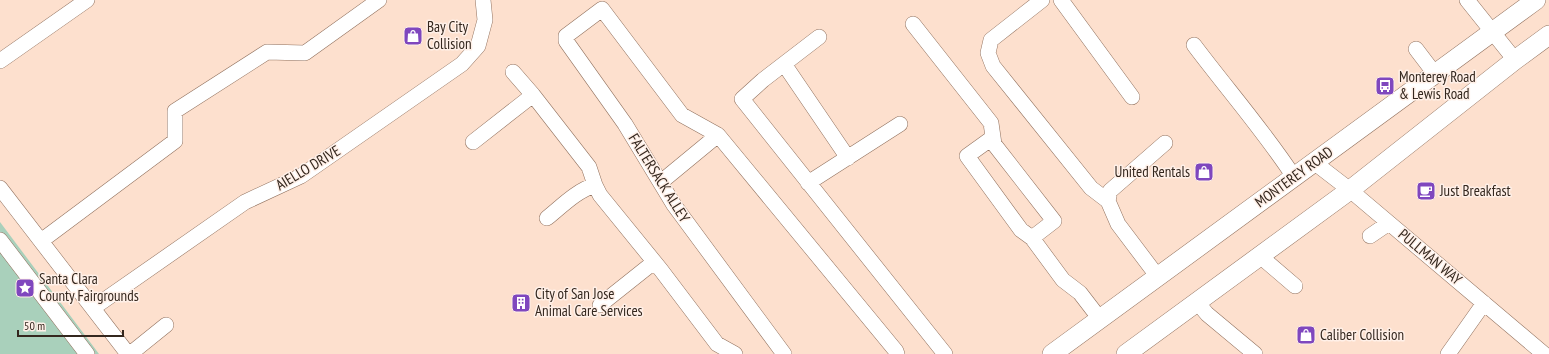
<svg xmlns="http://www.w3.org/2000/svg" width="1549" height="354" viewBox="0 0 1549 354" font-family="'PT Sans Narrow',sans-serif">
  <rect width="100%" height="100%" fill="#fde0ce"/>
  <path fill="#a9d0bb" d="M 0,222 L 99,354 L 0,354 Z"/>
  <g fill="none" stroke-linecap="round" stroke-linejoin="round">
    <g stroke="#91715e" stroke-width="16">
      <path id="minor" d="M 1042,0 L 991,40 L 988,53 L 993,66 L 1091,188 L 1108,201
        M 1061,0 L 1132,97
        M 1467,0 L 1515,60
        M 913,24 L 991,123 L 994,144 L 1054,221 L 1032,238
        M 819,37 L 763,80 L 742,99 L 945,354
        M 1194,45 C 1227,89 1264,131 1294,177
        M 1416,49 L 1435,74
        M 0,61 L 87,0
        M 784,64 L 848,158
        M 513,72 L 533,95 L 589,167 L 595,185 L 600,195 L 661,270 L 717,344 L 735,354
        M 718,135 L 682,115 L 602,9 L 566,36 L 566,41 L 625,124 L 674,205 L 784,354
        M 992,138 L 967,156 L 1021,230 L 1032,238 L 1063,280 L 1080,293 L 1100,319
        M 473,142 L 533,95
        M 1315,163 L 1350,190 L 1544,354
        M 661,182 L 718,135 L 896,351 L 897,354
        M 808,183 L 900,124
        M 0,188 L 128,354
        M 547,218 C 562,206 576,191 595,185
        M 1370,236 L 1389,223
        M 0,240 L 87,354
        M 41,241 L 175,141 L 175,111 L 267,52 L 305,53 L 379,0
        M 1260,256 L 1295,286
        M 1158,277 L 1118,224 L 1108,201 L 1110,191 L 1165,143
        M 1197,302 L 1207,314 L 1255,354
        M 600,305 L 654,262
        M 93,308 L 245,202 L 301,176 L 462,64 L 478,46 L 485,20 L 483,0
        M 130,354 L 166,325
        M 1448,354 L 1484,303"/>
    </g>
    <g stroke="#91715e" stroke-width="20">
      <path id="major" d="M 1052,354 L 1536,0
        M 1126,354 L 1350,190 L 1515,60 L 1549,35"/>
    </g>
    <use href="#minor" stroke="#fff" stroke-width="15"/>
    <use href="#major" stroke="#fff" stroke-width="19"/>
  </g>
  <defs>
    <g id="shop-square" transform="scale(1)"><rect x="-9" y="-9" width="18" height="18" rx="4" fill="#7f47be" stroke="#fff0e8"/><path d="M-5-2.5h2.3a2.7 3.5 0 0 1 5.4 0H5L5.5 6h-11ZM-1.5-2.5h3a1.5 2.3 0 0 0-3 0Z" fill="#fff"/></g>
    <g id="bus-square" transform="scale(1)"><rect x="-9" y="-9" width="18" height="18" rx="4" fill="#7f47be" stroke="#fff0e8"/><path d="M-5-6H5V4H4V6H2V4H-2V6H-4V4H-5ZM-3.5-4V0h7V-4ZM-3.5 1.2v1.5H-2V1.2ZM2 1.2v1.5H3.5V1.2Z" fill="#fff"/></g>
    <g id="cafe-square" transform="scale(1)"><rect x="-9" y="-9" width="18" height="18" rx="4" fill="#7f47be" stroke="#fff0e8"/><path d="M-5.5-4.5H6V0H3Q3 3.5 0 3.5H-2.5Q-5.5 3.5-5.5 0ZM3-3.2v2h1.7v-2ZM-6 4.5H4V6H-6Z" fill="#fff"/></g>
    <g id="sight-square" transform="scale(1)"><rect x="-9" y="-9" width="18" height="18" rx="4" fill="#7f47be" stroke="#fff0e8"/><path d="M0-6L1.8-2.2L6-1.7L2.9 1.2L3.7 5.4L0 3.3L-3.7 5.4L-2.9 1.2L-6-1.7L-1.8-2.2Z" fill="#fff"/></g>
    <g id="building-square" transform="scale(1)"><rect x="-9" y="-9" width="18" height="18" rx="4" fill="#7f47be" stroke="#fff0e8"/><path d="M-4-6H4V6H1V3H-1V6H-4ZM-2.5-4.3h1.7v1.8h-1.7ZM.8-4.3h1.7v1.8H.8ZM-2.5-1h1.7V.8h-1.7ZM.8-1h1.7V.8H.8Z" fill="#fff"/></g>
  </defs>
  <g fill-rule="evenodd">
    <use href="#shop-square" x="413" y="36"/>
    <use href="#bus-square" x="1385" y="86"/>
    <use href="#shop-square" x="1204" y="172"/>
    <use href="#cafe-square" x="1426" y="191"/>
    <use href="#sight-square" x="25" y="288"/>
    <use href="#building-square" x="521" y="303"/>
    <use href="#shop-square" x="1306" y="335"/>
  </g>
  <g text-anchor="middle" stroke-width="3" stroke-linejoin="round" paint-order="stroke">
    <g font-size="15" fill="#34271e" stroke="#fff0e8" text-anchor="start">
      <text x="427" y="32">Bay City<tspan x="427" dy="17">Collision</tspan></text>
      <text x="1399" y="82">Monterey Road<tspan x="1399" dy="17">&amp; Lewis Road</tspan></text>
      <text x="1190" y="177" text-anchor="end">United Rentals</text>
      <text x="1440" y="196">Just Breakfast</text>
      <text x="39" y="284">Santa Clara<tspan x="39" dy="17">County Fairgrounds</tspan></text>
      <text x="535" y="299">City of San Jose<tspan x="535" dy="17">Animal Care Services</tspan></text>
      <text x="1320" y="340">Caliber Collision</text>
    </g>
    <g font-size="15" fill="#34271e" stroke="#fff0e8">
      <text transform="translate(308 168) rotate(-31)" y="5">AIELLO DRIVE</text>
      <text transform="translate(1294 177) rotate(-36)" y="5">MONTEREY ROAD</text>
      <text transform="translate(659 178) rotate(58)" y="5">FALTERSACK ALLEY</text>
      <text transform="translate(1430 257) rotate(40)" y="5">PULLMAN WAY</text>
    </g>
  </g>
  <path d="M18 330v6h105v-6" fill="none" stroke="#34271e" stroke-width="2"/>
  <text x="24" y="330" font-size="12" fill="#34271e" stroke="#fff0e8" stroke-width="3" paint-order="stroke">50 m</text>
</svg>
